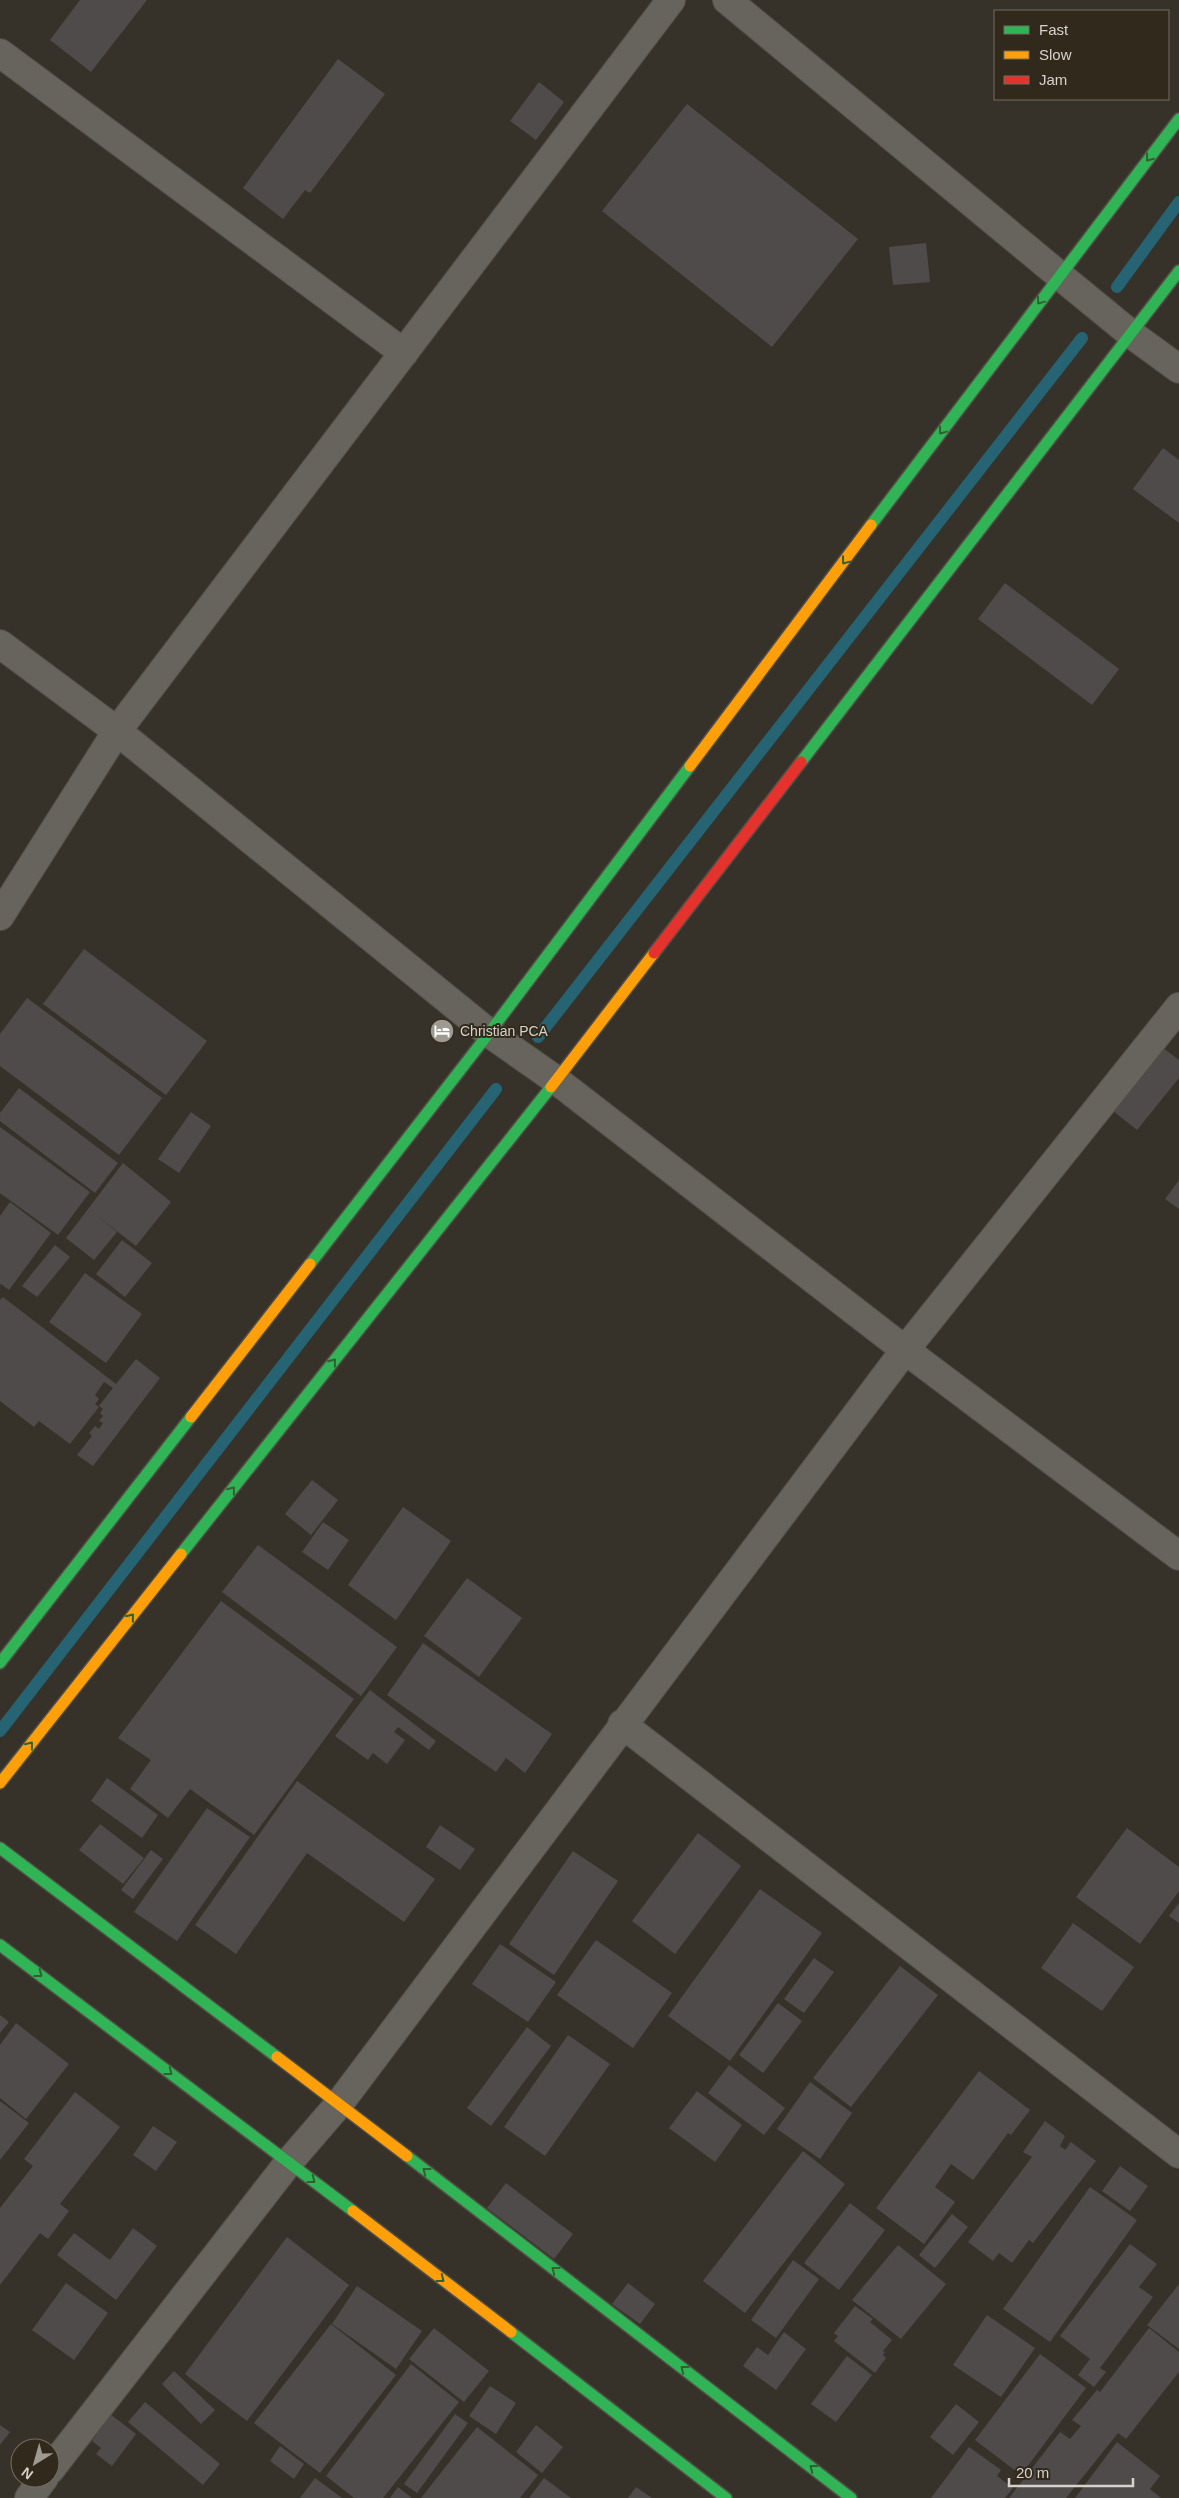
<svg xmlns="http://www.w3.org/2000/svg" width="1179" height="2498" viewBox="0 0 1179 2498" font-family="Arial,sans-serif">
  <rect width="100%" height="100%" fill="#363229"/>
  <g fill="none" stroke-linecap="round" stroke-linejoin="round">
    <path stroke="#266373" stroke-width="12" d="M 1117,287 L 1179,202
      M 538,1037 L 1082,338
      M 0,1731 L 496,1089"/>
  </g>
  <path fill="#4f4b4a" d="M 80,0 L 147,0 L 91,72 L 50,40 Z
    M 338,59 L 385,94 L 310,193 L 305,190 L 283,219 L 243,188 Z
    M 539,82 L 564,102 L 536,140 L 510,121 Z
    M 687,104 L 858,239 L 772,347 L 602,211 Z
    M 926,243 L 930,282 L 893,285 L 889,247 Z
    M 1163,448 L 1179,460 L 1179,523 L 1133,489 Z
    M 1005,583 L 1119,669 L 1092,705 L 978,619 Z
    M 84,949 L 207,1041 L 166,1095 L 43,1004 Z
    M 27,998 L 162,1098 L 119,1155 L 0,1066 L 0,1034 Z
    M 1162,1047 L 1179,1060 L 1179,1078 L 1137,1130 L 1112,1110 Z
    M 19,1088 L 118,1163 L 95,1193 L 0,1121 L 0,1113 Z
    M 191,1112 L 211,1126 L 179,1173 L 158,1159 Z
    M 0,1127 L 90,1192 L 58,1235 L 0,1193 Z
    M 123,1163 L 171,1202 L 136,1246 L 92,1212 L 117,1232 L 94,1260 L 66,1238 Z
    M 1179,1180 L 1179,1209 L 1165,1199 Z
    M 10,1202 L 51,1233 L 9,1290 L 1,1284 L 0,1285 L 0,1216 Z
    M 122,1240 L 152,1263 L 125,1297 L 96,1274 Z
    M 55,1245 L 70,1257 L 37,1297 L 22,1286 Z
    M 85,1273 L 142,1314 L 106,1363 L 49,1322 Z
    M 3,1297 L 116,1384 L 136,1359 L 160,1378 L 93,1466 L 77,1455 L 92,1436 L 89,1433 L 95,1426 L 99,1429 L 103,1423 L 99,1421 L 103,1416 L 100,1413 L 103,1409 L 99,1406 L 113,1388 L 104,1382 L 95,1395 L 99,1399 L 95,1404 L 99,1407 L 70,1444 L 39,1421 L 34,1427 L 0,1401 L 0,1300 Z
    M 312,1480 L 338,1500 L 311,1535 L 285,1514 Z
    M 403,1507 L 451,1541 L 396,1620 L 348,1585 Z
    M 323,1522 L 349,1540 L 328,1570 L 302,1552 Z
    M 258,1545 L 397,1647 L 361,1696 L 222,1592 Z
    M 467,1578 L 522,1618 L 479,1677 L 424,1636 Z
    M 221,1601 L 354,1699 L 254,1835 L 190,1789 L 168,1818 L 130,1789 L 151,1760 L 118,1738 Z
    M 423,1643 L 552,1734 L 525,1773 L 506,1758 L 496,1772 L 387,1695 Z
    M 370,1690 L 436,1741 L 429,1750 L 398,1727 L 394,1732 L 405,1740 L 387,1764 L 373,1753 L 368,1760 L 335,1736 Z
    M 107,1778 L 158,1815 L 142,1838 L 91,1801 Z
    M 297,1781 L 435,1879 L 404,1922 L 307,1853 L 236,1954 L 195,1925 Z
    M 207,1808 L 250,1837 L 177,1941 L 134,1912 Z
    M 100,1824 L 144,1858 L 123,1884 L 79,1850 Z
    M 440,1825 L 475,1849 L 460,1870 L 426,1847 Z
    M 1127,1828 L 1179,1867 L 1179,1891 L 1140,1944 L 1076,1897 Z
    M 698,1833 L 741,1866 L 675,1954 L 632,1921 Z
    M 151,1850 L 163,1859 L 133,1899 L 121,1890 Z
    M 573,1851 L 618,1881 L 554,1975 L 509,1944 Z
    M 760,1889 L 822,1933 L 730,2061 L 668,2016 Z
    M 1179,1903 L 1179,1923 L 1169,1916 Z
    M 1073,1923 L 1134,1967 L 1102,2011 L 1041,1968 Z
    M 596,1940 L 672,1993 L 633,2048 L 557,1995 Z
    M 500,1944 L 556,1982 L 528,2022 L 472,1984 Z
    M 814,1958 L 834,1972 L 804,2013 L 784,1999 Z
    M 900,1966 L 938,1995 L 851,2107 L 813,2078 Z
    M 778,2003 L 802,2021 L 763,2073 L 739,2055 Z
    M 0,2015 L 9,2022 L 0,2033 Z
    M 16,2023 L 69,2064 L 26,2119 L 0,2098 L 0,2045 Z
    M 527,2027 L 551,2046 L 491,2126 L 467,2108 Z
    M 568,2035 L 610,2064 L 545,2156 L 504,2127 Z
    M 729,2065 L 785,2108 L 764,2135 L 708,2093 Z
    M 979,2071 L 1030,2110 L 1011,2135 L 1008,2133 L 973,2180 L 951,2164 L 935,2187 L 955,2202 L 924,2244 L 876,2208 Z
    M 810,2082 L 852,2113 L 820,2159 L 777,2129 Z
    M 697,2091 L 742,2125 L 715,2162 L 669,2128 Z
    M 75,2092 L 120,2127 L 60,2204 L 69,2211 L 48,2239 L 40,2233 L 0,2285 L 0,2208 L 33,2166 L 24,2159 Z
    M 0,2101 L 29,2123 L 0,2160 Z
    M 1045,2121 L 1065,2136 L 1060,2146 L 1065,2150 L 1071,2142 L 1096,2161 L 1033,2243 L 1029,2240 L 1012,2263 L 999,2253 L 993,2261 L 968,2242 L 1032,2157 L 1023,2152 Z
    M 153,2126 L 177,2142 L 156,2171 L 133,2155 Z
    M 803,2151 L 845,2184 L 745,2313 L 703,2281 Z
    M 1120,2166 L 1148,2186 L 1130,2211 L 1102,2191 Z
    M 506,2183 L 573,2234 L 554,2259 L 487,2208 Z
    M 1090,2187 L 1137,2220 L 1050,2342 L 1003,2309 Z
    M 850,2203 L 885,2230 L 839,2290 L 804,2263 Z
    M 952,2214 L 968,2227 L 935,2268 L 919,2255 Z
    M 133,2228 L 157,2246 L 116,2300 L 57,2255 L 74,2233 L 110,2260 Z
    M 287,2237 L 349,2285 L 247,2421 L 185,2374 Z
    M 1130,2244 L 1157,2264 L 1139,2287 L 1153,2297 L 1100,2368 L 1106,2372 L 1094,2387 L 1078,2375 L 1090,2359 L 1060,2336 Z
    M 898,2245 L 946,2284 L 901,2339 L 852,2300 Z
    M 793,2260 L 819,2279 L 776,2338 L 751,2320 Z
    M 66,2283 L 108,2313 L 74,2360 L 32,2330 Z
    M 628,2283 L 655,2304 L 640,2324 L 612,2304 Z
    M 1179,2284 L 1179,2349 L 1147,2325 Z
    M 357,2286 L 422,2331 L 396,2369 L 332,2324 Z
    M 855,2306 L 873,2319 L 870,2322 L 892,2340 L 883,2351 L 885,2352 L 883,2355 L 886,2358 L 875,2373 L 834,2341 L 838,2336 L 834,2333 Z
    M 987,2315 L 1035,2348 L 1001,2397 L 953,2365 Z
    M 331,2324 L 396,2375 L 320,2473 L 254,2423 Z
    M 434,2328 L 489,2371 L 464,2402 L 409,2359 Z
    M 1149,2328 L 1179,2352 L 1179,2372 L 1126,2439 L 1118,2433 L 1066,2498 L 1009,2498 L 1060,2432 L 1070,2439 L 1081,2426 L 1072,2420 L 1097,2390 L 1100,2392 Z
    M 784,2332 L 806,2349 L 776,2390 L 743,2366 L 757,2347 L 768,2355 Z
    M 1040,2354 L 1086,2388 L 1021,2475 L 975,2440 Z
    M 847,2356 L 872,2375 L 836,2422 L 811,2404 Z
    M 411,2364 L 459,2402 L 383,2498 L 354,2498 L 326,2476 Z
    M 174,2371 L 215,2410 L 201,2424 L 162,2384 Z
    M 490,2386 L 516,2403 L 496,2434 L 469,2416 Z
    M 145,2402 L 220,2464 L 203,2485 L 128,2422 Z
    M 956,2404 L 979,2422 L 953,2455 L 930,2437 Z
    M 110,2414 L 136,2434 L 112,2466 L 96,2454 L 101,2448 L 92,2441 Z
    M 455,2414 L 468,2423 L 417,2493 L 404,2484 Z
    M 0,2425 L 10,2432 L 0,2445 Z
    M 536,2425 L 563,2447 L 542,2473 L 516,2452 Z
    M 477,2427 L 538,2475 L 520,2498 L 421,2498 Z
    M 1117,2442 L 1160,2476 L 1150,2489 L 1161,2498 L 1075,2498 Z
    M 280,2446 L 304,2464 L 294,2479 L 270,2461 Z
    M 969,2447 L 1001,2470 L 997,2476 L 1013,2488 L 1005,2498 L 931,2498 Z
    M 315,2478 L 342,2498 L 300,2498 Z
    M 544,2478 L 571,2498 L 529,2498 Z
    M 398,2487 L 412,2498 L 390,2498 Z
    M 636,2487 L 652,2498 L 628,2498 Z"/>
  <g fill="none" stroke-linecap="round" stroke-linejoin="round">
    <g stroke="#514e46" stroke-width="30">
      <path id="street" d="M 727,0 L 1059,275 L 1131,334 L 1179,369
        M 0,53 L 404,353
        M 0,644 L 117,731 L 489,1033 L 556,1080 L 905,1350 L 1179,1556
        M 0,916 L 117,731 L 671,0
        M 622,1724 L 1179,2154
        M 50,2470 L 289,2162 L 339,2104 L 905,1350 L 1179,1007
        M 29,2498 L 44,2478"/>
    </g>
    <g stroke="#514e46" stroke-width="14">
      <path id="fast" d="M 871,525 L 1179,119
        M 801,762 L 1179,271
        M 310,1264 L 489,1033 L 690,766
        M 181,1554 L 551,1087
        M 0,1663 L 191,1417
        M 0,1848 L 277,2057
        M 0,1945 L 353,2211
        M 407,2156 L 851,2498
        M 511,2332 L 726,2498"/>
    </g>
    <g stroke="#514e46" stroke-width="14">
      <path id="slow" d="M 690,766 L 871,525
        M 551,1087 L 654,953
        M 191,1417 L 310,1264
        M 0,1783 L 181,1554
        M 277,2057 L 407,2156
        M 353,2211 L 511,2332"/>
    </g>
    <g stroke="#514e46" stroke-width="14">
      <path id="jam" d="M 654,953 L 801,762"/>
    </g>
    <use href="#street" stroke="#67645e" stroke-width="28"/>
    <use href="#fast" stroke="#30b455" stroke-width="11"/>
    <use href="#slow" stroke="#ff9f0a" stroke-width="11"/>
    <use href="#jam" stroke="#e5322d" stroke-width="11"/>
  </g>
  <defs><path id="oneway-chevron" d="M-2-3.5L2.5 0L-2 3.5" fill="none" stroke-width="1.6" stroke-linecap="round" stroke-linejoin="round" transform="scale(1.25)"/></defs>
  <g stroke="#316132">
    <use href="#oneway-chevron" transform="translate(1149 158) rotate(128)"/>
    <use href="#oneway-chevron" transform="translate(1040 301) rotate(127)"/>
    <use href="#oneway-chevron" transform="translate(942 431) rotate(127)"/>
    <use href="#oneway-chevron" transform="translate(845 561) rotate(127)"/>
    <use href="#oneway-chevron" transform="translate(333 1362) rotate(-52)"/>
    <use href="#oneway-chevron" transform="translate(232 1490) rotate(-52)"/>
    <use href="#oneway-chevron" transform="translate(131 1617) rotate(-52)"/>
    <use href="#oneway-chevron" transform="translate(30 1745) rotate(-52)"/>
    <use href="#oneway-chevron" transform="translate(39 1974) rotate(37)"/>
    <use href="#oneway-chevron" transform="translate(169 2072) rotate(37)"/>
    <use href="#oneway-chevron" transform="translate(426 2171) rotate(-142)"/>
    <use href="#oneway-chevron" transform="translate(312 2180) rotate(38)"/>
    <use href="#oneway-chevron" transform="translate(555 2270) rotate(-142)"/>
    <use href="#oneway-chevron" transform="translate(441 2279) rotate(38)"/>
    <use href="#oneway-chevron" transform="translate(684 2369) rotate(-142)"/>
    <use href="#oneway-chevron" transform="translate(813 2468) rotate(-142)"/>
  </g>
  <defs>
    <g id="hotel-disc" transform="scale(1.25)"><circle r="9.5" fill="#9f9a91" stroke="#31291b"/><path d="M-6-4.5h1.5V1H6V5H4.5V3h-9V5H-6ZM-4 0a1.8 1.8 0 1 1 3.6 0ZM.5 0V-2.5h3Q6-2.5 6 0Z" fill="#fff"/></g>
  </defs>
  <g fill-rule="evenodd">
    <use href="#hotel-disc" x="442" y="1031"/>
  </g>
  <g text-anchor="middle" stroke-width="4" stroke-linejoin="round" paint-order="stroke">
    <g font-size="14" fill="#d7d2c9" stroke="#31291b" text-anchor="start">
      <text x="460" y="1036">Christian PCA</text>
    </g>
  </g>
  <rect x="994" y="10" width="175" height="90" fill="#31291b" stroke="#736d61"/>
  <rect x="1004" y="26" width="25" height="8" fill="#30b455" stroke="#736d61"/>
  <text x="1039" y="35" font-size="15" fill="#d7d2c9">Fast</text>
  <rect x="1004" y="51" width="25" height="8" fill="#ff9f0a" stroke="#736d61"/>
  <text x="1039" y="60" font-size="15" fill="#d7d2c9">Slow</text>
  <rect x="1004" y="76" width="25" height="8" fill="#e5322d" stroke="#736d61"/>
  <text x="1039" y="85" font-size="15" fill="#d7d2c9">Jam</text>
  <g transform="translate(35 2463) rotate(217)"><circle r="24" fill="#31291b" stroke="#736d61"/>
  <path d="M0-4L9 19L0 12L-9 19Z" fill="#9f9a91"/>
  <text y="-8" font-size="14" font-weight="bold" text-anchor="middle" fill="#d7d2c9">N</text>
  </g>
  <path d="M1009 2478v8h124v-8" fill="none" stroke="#d7d2c9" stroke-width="2.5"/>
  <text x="1016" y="2478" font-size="15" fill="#d7d2c9" stroke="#31291b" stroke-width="4" paint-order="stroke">20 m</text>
</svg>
